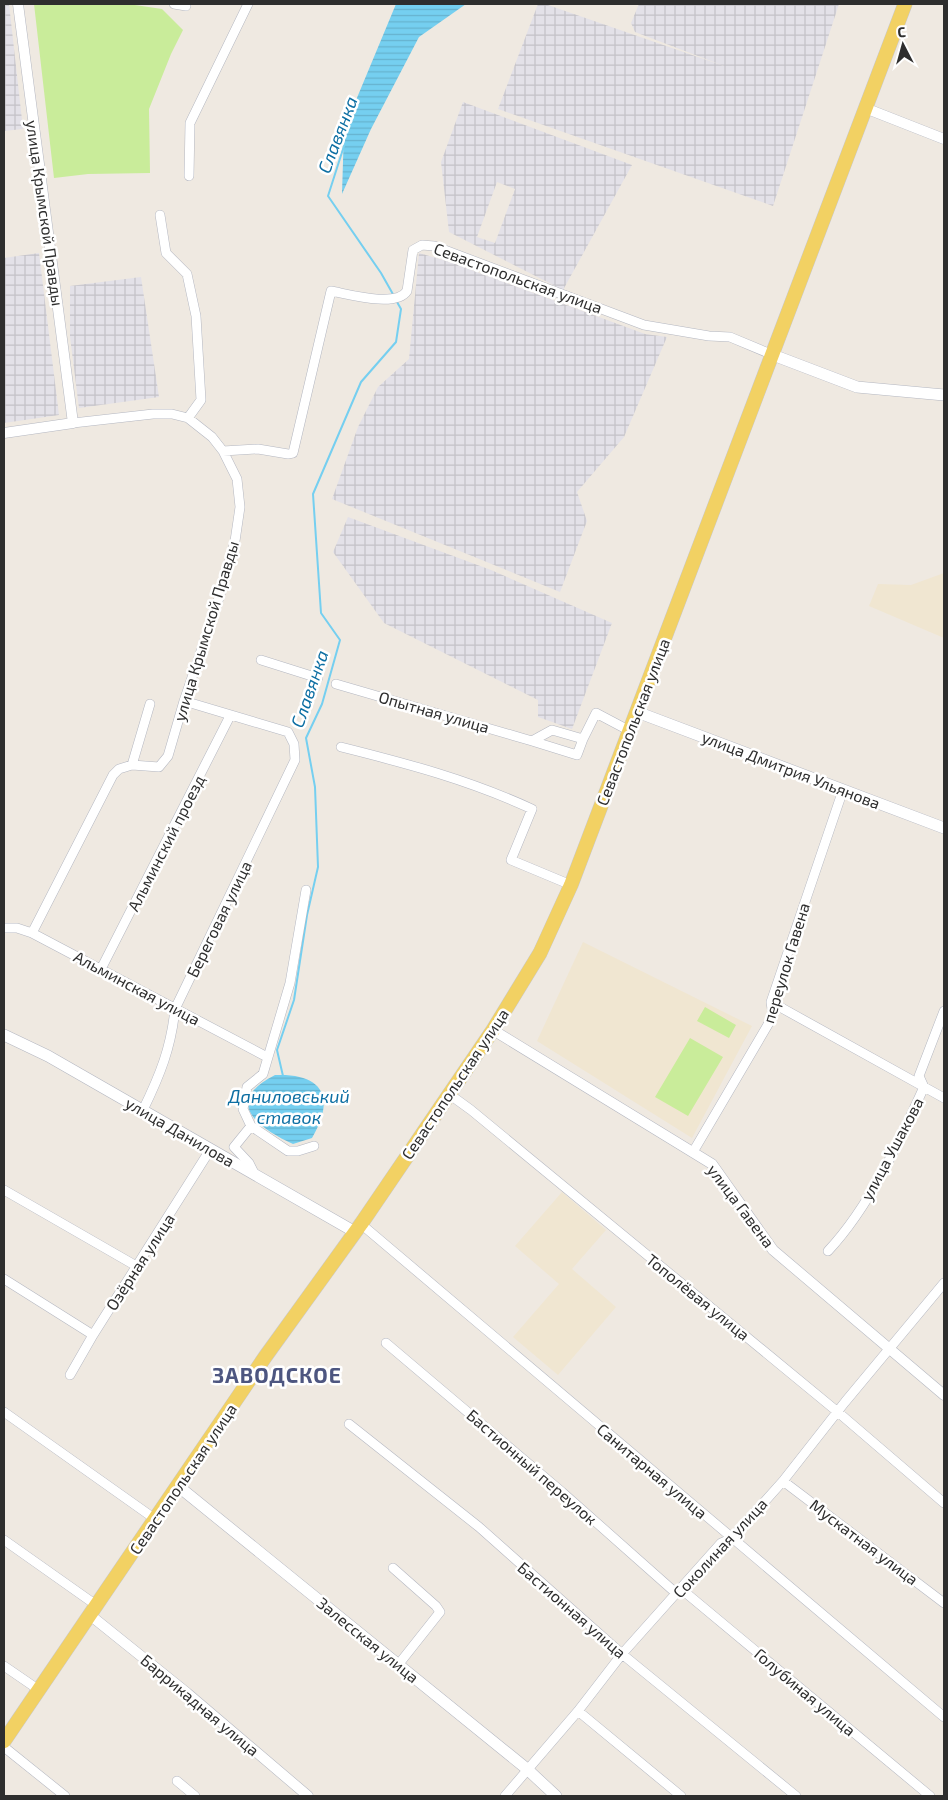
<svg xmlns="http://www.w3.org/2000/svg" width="948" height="1800" viewBox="0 0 948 1800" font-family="'Exo 2',sans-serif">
  <defs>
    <pattern id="industrial-grid" width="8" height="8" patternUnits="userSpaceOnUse" patternTransform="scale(1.25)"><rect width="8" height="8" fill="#e3e1e8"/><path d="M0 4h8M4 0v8" fill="none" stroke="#c3c1c7"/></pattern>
    <pattern id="water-rules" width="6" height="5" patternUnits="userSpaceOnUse" patternTransform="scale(1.25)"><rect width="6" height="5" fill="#75cff0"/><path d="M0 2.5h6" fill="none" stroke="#66b2ce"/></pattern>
  </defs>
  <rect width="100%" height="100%" fill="#efe9e1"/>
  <path fill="url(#industrial-grid)" fill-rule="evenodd" d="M 4,4 L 9,4 L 23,129 L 4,131 Z
    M 538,4 L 545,4 L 724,66 L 635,32 L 631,23 L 639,4 L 839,4 L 773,206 L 498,109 Z
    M 463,102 L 632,165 L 563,290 L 449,232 L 441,162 ZM 497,182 L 515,189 L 495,243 L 477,237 Z
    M 39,253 L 59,415 L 4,423 L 4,258 Z
    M 419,253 L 450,262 L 645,334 L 667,337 L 624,437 L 577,492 L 587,521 L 560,592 L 332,499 L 358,427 L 378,387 L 409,359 Z
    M 141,277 L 159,397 L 79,408 L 70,337 L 70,286 Z
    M 348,517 L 491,570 L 612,623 L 572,729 L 538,717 L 538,700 L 384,623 L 333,552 Z"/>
  <path fill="#f0e6d1" d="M 944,573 L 944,638 L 869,606 L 878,584 L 911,585 Z
    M 583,942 L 752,1026 L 692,1138 L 537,1041 Z
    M 562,1192 L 606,1230 L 572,1269 L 616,1307 L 558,1375 L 513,1337 L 559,1284 L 515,1246 Z"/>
  <path fill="#c9ec9a" d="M 34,4 L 128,4 L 162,9 L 183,30 L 171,54 L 149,109 L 150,173 L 88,174 L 54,178 Z
    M 705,1007 L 736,1025 L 729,1038 L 697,1021 Z
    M 690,1038 L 723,1057 L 688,1116 L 655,1097 Z"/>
  <path fill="url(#water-rules)" d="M 396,4 L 466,4 L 419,37 L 371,129 L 342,194 L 344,129 Z
    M 275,1075 C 323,1073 336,1097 312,1138 L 293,1144 C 258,1128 222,1102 275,1075 Z"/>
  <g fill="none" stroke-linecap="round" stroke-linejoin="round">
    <path stroke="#75cff0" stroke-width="2" d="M 344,146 L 328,196 L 381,273 L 394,296
      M 283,1076 L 277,1050 L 294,1000 L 307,915 L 318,867 L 315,787 L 306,738 L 322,704 L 340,640 L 321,613 L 313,494 L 361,382 L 396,342 L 401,309 L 397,302"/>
    <g stroke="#b4b7c1" stroke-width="10">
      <path id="minor" d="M 174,4 L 186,6
        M 189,176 L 190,123 L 248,4
        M 160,215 L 166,253 L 187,274 L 196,316 L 201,400 L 188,418
        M 73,423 L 153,414 L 172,414 L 188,418 L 212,437 L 223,451 L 237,479 L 240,507 L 235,541 L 220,595 L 184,701 L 168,756 L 159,767 L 132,765 L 150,704
        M 223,451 L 258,449 L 288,454 L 293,453 L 331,291 C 348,294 396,308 407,291 L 413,250 L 422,245 L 434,246 L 644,325 L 709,336 L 730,337 L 773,355
        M 261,660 L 318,678
        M 336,684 L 532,741 L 552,730 L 583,739 L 596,713 L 630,731
        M 532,741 L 577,755 L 583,739
        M 341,747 C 409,764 469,780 532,809 L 511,860 L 571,885
        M 4,928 L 17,928 L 32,933 L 267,1057
        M 32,933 L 113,775 L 119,769 L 132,765
        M 101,969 L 230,716
        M 771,1002 L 944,1098
        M 449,1094 L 471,1110 L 839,1413 L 944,1503
        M 143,1110 C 160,1075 171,1048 175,1009 L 295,760 L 294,744 L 288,732 L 184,701
        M 251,1126 L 243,1109 L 247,1087 L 263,1074 L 290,983 L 306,890
        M 693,1152 L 773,1016 L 771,1002 L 843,790
        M 255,1175 L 249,1163 L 234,1147 L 251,1126 L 288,1151 L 298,1151 L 314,1146
        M 4,1190 L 138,1267
        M 361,1224 L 944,1717
        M 828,1251 C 870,1206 899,1142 924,1087 L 919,1076 L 944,1011
        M 4,1279 L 93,1335
        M 386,1343 L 562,1492 L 677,1594 L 686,1593 L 930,1796
        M 70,1375 L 93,1335 L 210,1150
        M 4,1412 L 155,1519
        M 349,1424 L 479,1527 L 622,1654 L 796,1796
        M 783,1481 L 944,1603
        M 4,1540 L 96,1605
        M 393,1568 L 436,1606 L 440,1612 L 398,1665
        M 4,1666 L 39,1690
        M 578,1711 L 681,1796
        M 4,1747 L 65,1796
        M 177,1781 L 195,1796
        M 505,1796 L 578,1711 L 622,1654 L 721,1543 L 732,1538 L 783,1481 L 845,1402 L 944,1283"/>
    </g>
    <g stroke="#b4b7c1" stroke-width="11">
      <path id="tertiary" d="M 865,108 L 944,139
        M 4,433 L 73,423 L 18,4
        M 493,1030 L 712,1164 L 773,1250 L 944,1395
        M 90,1615 L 187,1693 L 308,1796"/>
    </g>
    <g stroke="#b4b7c1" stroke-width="12">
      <path id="secondary" d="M 773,355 L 857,387 L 944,395
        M 637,712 L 944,828
        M 4,1035 L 48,1056 L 355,1232
        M 178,1486 L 527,1769 L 556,1796"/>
    </g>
    <g stroke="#c9c9c9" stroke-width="15">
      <path id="primary" d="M 4,1741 L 265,1357 L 361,1224 L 493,1030 L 540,953 L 571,885 L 905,4"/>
    </g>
    <use href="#minor" stroke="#fff" stroke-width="9"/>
    <use href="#tertiary" stroke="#fff" stroke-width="10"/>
    <use href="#secondary" stroke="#fff" stroke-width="11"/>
    <use href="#primary" stroke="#f2d163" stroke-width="14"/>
  </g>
  <g text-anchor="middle" stroke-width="5" stroke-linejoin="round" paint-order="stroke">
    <g font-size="16" fill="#2e2e2e" stroke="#fff">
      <text transform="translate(45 213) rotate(82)" y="6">улица Крымской Правды</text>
      <text transform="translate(518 278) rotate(20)" y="6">Севастопольская улица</text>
      <text transform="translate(206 631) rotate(-73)" y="6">улица Крымской Правды</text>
      <text transform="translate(434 712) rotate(16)" y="6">Опытная улица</text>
      <text transform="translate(633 722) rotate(-69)" y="6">Севастопольская улица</text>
      <text transform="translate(791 770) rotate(21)" y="6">улица Дмитрия Ульянова</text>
      <text transform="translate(166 843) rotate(-63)" y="6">Альминский проезд</text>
      <text transform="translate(219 919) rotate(-64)" y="6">Береговая улица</text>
      <text transform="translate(786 963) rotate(-73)" y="6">переулок Гавена</text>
      <text transform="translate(137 988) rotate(28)" y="6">Альминская улица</text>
      <text transform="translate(455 1084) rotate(-56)" y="6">Севастопольская улица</text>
      <text transform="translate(180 1132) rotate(30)" y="6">улица Данилова</text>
      <text transform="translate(892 1149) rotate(-62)" y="6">улица Ушакова</text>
      <text transform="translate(741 1206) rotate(53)" y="6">улица Гавена</text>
      <text transform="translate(140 1262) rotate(-57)" y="6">Озёрная улица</text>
      <text transform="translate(698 1297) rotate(39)" y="6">Тополёвая улица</text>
      <text transform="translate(532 1467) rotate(41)" y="6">Бастионный переулок</text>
      <text transform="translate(652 1471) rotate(40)" y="6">Санитарная улица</text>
      <text transform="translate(183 1479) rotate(-56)" y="6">Севастопольская улица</text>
      <text transform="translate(864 1542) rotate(37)" y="6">Мускатная улица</text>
      <text transform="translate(720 1548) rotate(-47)" y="6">Соколиная улица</text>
      <text transform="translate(572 1610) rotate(41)" y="6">Бастионная улица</text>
      <text transform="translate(368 1640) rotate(39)" y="6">Залесская улица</text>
      <text transform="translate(805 1692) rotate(40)" y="6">Голубиная улица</text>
      <text transform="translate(200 1705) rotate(40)" y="6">Баррикадная улица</text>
    </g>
    <g font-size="18" font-style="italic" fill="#0d6fa3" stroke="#fff">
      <text transform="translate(338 135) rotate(-69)" y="6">Славянка</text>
      <text transform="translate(310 689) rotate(-71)" y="6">Славянка</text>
      <text x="289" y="1103">Даниловський<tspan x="289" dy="21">ставок</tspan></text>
    </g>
    <g font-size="21" font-weight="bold" letter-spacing="1" fill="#4d5680" stroke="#fff">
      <text x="277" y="1383">ЗАВОДСКОЕ</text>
    </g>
  </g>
  <rect width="948" height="1800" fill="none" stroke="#2e2e2e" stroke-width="10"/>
  <g transform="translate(903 45) rotate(354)" stroke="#ffffff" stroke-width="4" paint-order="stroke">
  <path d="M0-4L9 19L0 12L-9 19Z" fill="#2e2e2e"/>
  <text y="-8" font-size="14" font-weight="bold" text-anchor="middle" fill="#2e2e2e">С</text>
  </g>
</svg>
